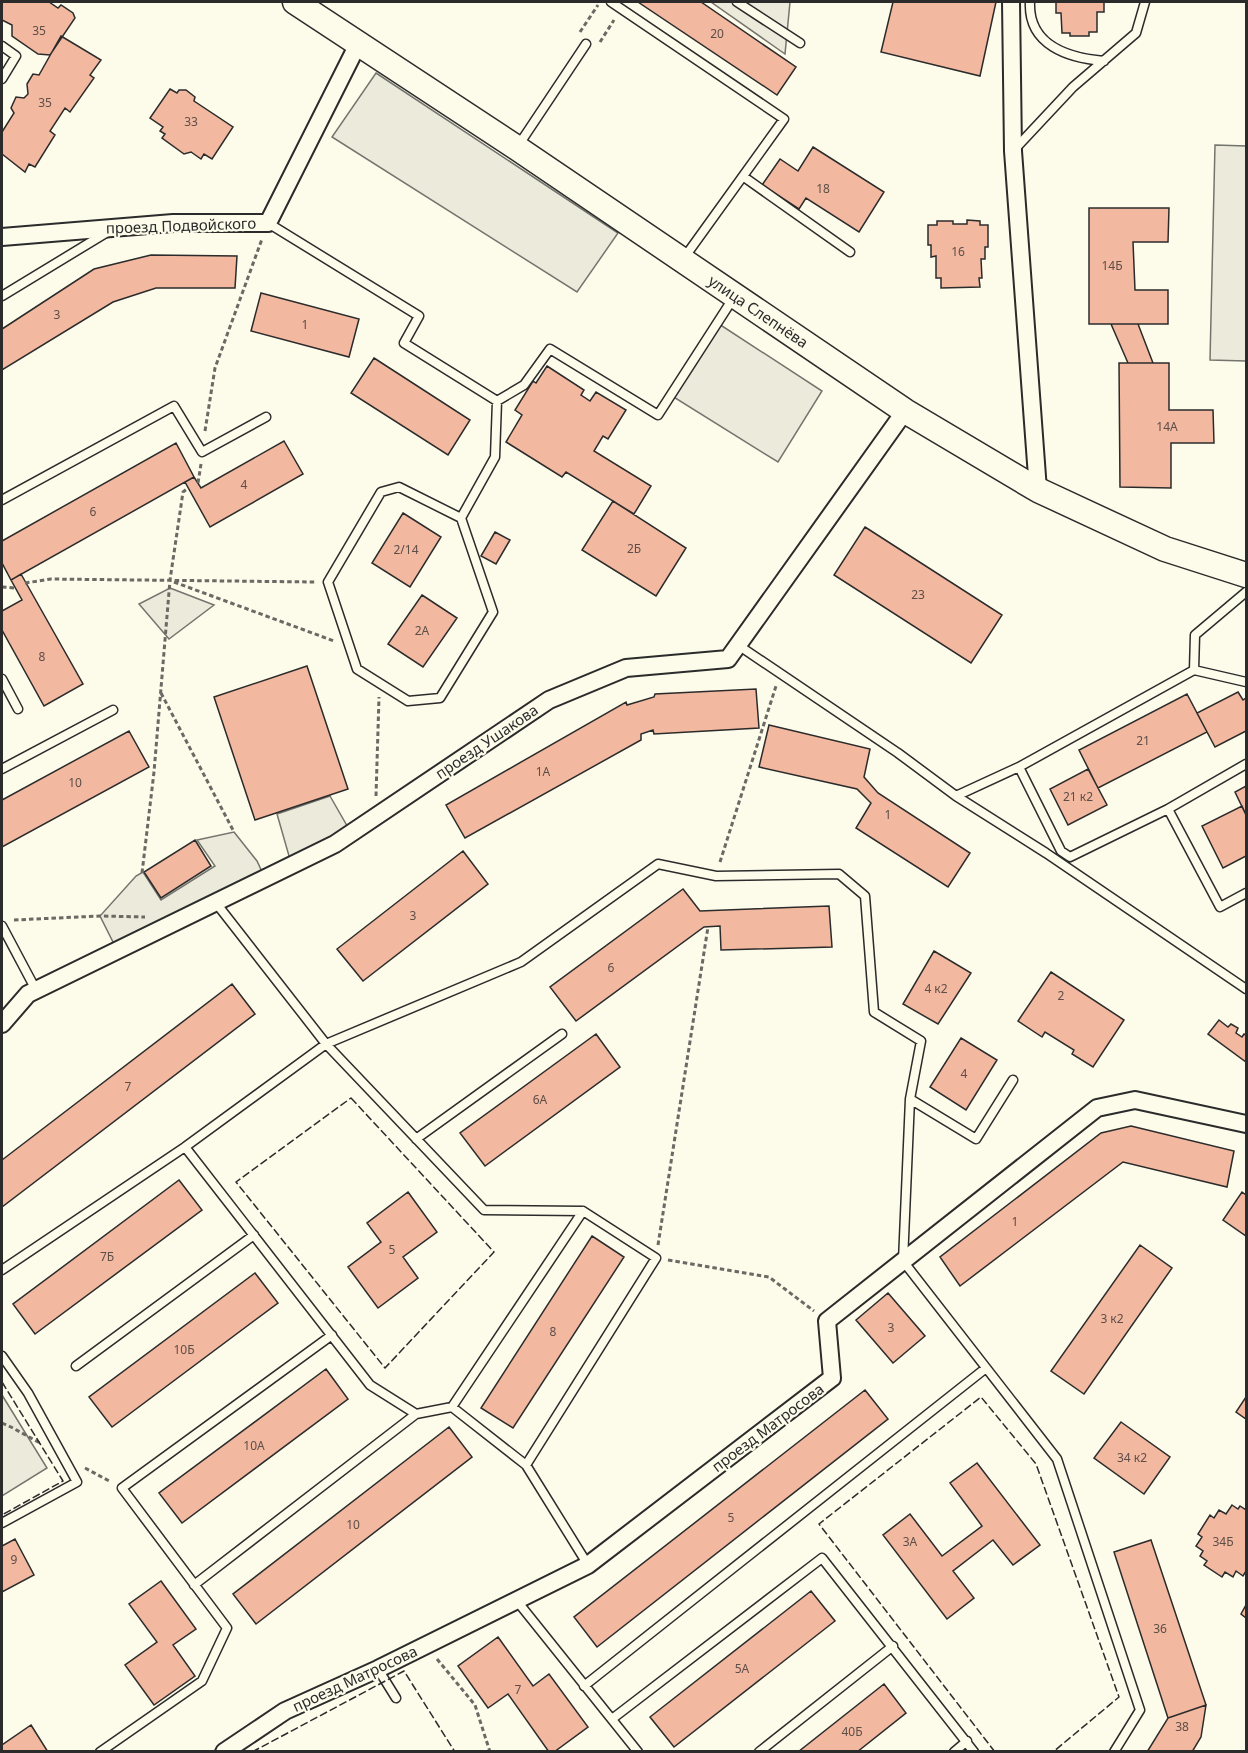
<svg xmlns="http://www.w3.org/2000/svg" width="1248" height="1753" viewBox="0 0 1248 1753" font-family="'Noto Sans',sans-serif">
  <rect width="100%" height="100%" fill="#fdfbea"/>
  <path fill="#ecebdb" stroke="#74746e" stroke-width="1.5" d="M 711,2 L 790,2 L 785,54 Z
    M 1215,145 L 1246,146 L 1246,361 L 1210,360 Z
    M 170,588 L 214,605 L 169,639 L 139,604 Z
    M 2,1395 L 47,1468 L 2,1496 Z"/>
  <path fill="#eceadb" stroke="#74746e" stroke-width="1.5" d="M 376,73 L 618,233 L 577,292 L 332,137 Z
    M 719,324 L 822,391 L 778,462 L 672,396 Z
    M 330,796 L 350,831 L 291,863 L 277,814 Z
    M 234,832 L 257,861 L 264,876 L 116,948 L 100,916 L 136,876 L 143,872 L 161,900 L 215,866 L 197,840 Z"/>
  <path fill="#f2b8a0" stroke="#2b2b2b" stroke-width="1.5" d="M 2,2 L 49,2 L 58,8 L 61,5 L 73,13 L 75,18 L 50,55 L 38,54 L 12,36 L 12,25 L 2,20 Z
    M 638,2 L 701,2 L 796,67 L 777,95 Z
    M 893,2 L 996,2 L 980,76 L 881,52 Z
    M 1056,2 L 1104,2 L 1104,12 L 1097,12 L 1097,32 L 1089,32 L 1089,36 L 1070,36 L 1070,33 L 1062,33 L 1061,13 L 1056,13 Z
    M 61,36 L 101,60 L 90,75 L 94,78 L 70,112 L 65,108 L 50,131 L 55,135 L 35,167 L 29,164 L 25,172 L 2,154 L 2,132 L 14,113 L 11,108 L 16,97 L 24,98 L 28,94 L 27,84 L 33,74 L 39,75 Z
    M 170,89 L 177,93 L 179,90 L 186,90 L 195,97 L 194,101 L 233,127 L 212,159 L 204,154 L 201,159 L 191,152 L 184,154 L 162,138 L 165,134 L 160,131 L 163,127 L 150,118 Z
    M 813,147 L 884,192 L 859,232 L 806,198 L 799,209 L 762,185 L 780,159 L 798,171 Z
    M 1089,208 L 1169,208 L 1168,242 L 1133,242 L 1135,290 L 1168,290 L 1168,324 L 1089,324 Z
    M 967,220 L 980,221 L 980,225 L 988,225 L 988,247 L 985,247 L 985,259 L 981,259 L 982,278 L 979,278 L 980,287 L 941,288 L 941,278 L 936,278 L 936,256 L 931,257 L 931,245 L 928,245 L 928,225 L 937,225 L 937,221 L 953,221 L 953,224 L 967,224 Z
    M 151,255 L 237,256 L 235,288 L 156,288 L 113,302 L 2,370 L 2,329 L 94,269 Z
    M 261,293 L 359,319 L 349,357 L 251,331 Z
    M 1111,324 L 1138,324 L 1153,363 L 1128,363 Z
    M 374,358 L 470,420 L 448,455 L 351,393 Z
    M 1119,363 L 1169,363 L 1169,410 L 1213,410 L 1214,443 L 1171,443 L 1171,488 L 1120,487 Z
    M 547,366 L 584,390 L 581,395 L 590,401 L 596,392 L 626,410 L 608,439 L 603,436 L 594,451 L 651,486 L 634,514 L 566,472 L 562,477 L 506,442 L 522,415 L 515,410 L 533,381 L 536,383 Z
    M 284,441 L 303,474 L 210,527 L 185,482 L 194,477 L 201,488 Z
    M 176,443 L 194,477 L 11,580 L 2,563 L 2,541 Z
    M 613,501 L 686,548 L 656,596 L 582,550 Z
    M 403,513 L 441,537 L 410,587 L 372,563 Z
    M 865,527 L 1002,615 L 971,663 L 834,575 Z
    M 495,532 L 510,540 L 496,564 L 481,556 Z
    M 21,574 L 83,684 L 44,706 L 2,630 L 2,611 L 22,600 L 11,580 Z
    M 422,595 L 457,618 L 423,667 L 388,644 Z
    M 307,666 L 348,789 L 255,820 L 214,697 Z
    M 756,689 L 759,728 L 654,734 L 653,730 L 641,734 L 641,740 L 465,838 L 446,805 L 626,702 L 627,705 L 654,697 L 655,694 Z
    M 1238,692 L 1243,700 L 1246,698 L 1246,731 L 1215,747 L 1197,713 Z
    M 1187,694 L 1207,732 L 1098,788 L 1079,750 Z
    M 769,725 L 870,749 L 864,777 L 878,793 L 970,853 L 948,887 L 856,828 L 871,803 L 857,789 L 759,767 Z
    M 129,731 L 149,767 L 2,847 L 2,800 Z
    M 1088,769 L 1107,805 L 1068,825 L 1050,789 Z
    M 1246,786 L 1246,815 L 1235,792 Z
    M 1242,806 L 1246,815 L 1246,856 L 1223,868 L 1202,826 Z
    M 195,840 L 211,866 L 161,898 L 144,872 Z
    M 463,851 L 488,884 L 363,981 L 337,949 Z
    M 683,889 L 700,911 L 829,906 L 832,947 L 721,950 L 720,926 L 704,927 L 576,1021 L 550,987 Z
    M 934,951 L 971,973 L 938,1024 L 903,1004 Z
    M 1051,972 L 1124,1020 L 1093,1067 L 1072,1054 L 1074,1050 L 1045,1032 L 1042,1037 L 1018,1021 Z
    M 232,984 L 255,1014 L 2,1207 L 2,1160 Z
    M 1219,1020 L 1228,1027 L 1231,1024 L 1238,1028 L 1236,1033 L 1242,1037 L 1244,1034 L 1246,1035 L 1246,1062 L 1208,1034 Z
    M 596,1034 L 620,1067 L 485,1166 L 460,1133 Z
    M 961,1038 L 997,1060 L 966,1110 L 930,1087 Z
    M 1131,1126 L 1234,1151 L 1227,1187 L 1123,1162 L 960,1286 L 940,1257 L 1101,1133 Z
    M 179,1180 L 202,1210 L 35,1334 L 13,1304 Z
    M 408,1192 L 437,1232 L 403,1257 L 418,1278 L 378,1308 L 348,1267 L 381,1242 L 367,1223 Z
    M 1242,1192 L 1246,1195 L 1246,1236 L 1223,1220 Z
    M 592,1236 L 624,1257 L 513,1428 L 481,1408 Z
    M 1140,1245 L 1172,1268 L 1084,1394 L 1051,1371 Z
    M 255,1273 L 278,1303 L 112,1427 L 89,1397 Z
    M 888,1293 L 925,1336 L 893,1363 L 856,1320 Z
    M 326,1369 L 348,1399 L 182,1523 L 159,1493 Z
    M 865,1390 L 888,1419 L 597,1647 L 574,1617 Z
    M 1246,1397 L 1246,1419 L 1236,1412 Z
    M 1121,1422 L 1170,1457 L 1144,1494 L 1094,1458 Z
    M 449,1427 L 472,1457 L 256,1624 L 233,1594 Z
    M 977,1463 L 1040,1545 L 1013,1565 L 993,1540 L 953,1571 L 974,1598 L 947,1619 L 883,1535 L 910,1514 L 942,1556 L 982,1526 L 950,1483 Z
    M 1232,1505 L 1238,1509 L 1240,1506 L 1246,1510 L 1246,1571 L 1243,1576 L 1236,1571 L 1233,1577 L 1225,1572 L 1222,1577 L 1204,1565 L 1207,1561 L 1200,1556 L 1203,1551 L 1196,1546 L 1202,1537 L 1198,1534 L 1210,1515 L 1214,1518 L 1219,1510 L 1226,1514 Z
    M 15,1539 L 34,1575 L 2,1592 L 2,1546 Z
    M 1151,1540 L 1206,1705 L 1168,1718 L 1114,1552 Z
    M 161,1581 L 196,1629 L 173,1645 L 195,1676 L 154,1705 L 125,1665 L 157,1642 L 129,1604 Z
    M 811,1591 L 835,1621 L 674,1747 L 650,1717 Z
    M 1246,1605 L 1246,1618 L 1241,1614 Z
    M 498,1637 L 533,1686 L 549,1674 L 588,1727 L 554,1752 L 549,1752 L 508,1694 L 488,1708 L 458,1666 Z
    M 884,1684 L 906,1713 L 857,1752 L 798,1752 Z
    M 1206,1705 L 1201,1737 L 1192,1752 L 1147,1752 L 1168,1718 Z
    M 31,1725 L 48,1752 L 2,1752 L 2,1745 Z"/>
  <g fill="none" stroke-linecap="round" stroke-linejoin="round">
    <g stroke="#2b2b2b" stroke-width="11">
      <path id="lane" d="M 611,2 L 784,119 L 684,258
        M 737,2 L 800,43
        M 1030,2 C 1028,45 1068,58 1104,61
        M 2,46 L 16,56 L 2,79
        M 518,146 L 586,44
        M 1014,150 L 1073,87 L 1136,33 L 1145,2
        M 744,177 L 850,252
        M 268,223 L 419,316 L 404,343 L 497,401 L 495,457 L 461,518
        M 2,296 L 109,231
        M 497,401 L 524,385 L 550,349 L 658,415 L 734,297
        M 399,487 L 461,518 L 493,612 L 440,698 L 408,701 L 357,669 L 328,582 L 381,492 Z
        M 2,500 L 174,406 L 202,452 L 266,417
        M 738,645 L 898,753 L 956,796 L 1046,853 L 1246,989
        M 1194,670 L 1246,682
        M 2,679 L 18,709
        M 1019,767 L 1061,851 L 1070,857 L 1168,809 L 1220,907 L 1246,893
        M 2,769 L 113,710
        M 956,796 L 1019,767 L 1194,670 L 1195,635 L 1246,592
        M 1168,809 L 1246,764
        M 216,903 L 326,1044 L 484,1210 L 583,1211 L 656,1258 L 526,1465 L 588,1565
        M 2,926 L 36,990
        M 910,1099 L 903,1261 L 1057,1459 L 1140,1710 L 1114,1752
        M 416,1139 L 562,1034
        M 185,1147 L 370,1385 L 416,1414 L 452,1407 L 526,1465
        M 2,1270 L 185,1147 L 326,1044 L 521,962 L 658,864 L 716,876 L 839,874 L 865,896 L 874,1012 L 921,1041 L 910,1099 L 976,1139 L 1013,1080
        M 2,1356 L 28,1393 L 77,1482 L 2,1523
        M 76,1366 L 254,1235
        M 452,1407 L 583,1211
        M 194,1585 L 416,1414
        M 517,1601 L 638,1752
        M 378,1669 L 396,1698
        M 584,1686 L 986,1368
        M 612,1719 L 822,1558 L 974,1752
        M 100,1752 L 202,1681 L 227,1628 L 122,1488 L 332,1335
        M 759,1752 L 893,1646
        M 954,1752 L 967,1741"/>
    </g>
    <g stroke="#2b2b2b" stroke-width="20">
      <path id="street" d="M 1011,2 L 1013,151 L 1038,490
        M 2,237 L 173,223 L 268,223 L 358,44
        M 2,1024 L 28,994 L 335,844 L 549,700 L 626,668 L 728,659 L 905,411
        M 224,1752 L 285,1711 L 378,1669 L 588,1565 L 832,1378 L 827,1321 L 1097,1108 L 1135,1100 L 1246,1124"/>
    </g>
    <g stroke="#2b2b2b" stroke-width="27">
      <path id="secondary" d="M 295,2 L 517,148 L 905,411 L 1038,490 L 1165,549 L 1246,575"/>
    </g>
    <path stroke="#6a6964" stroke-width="3" stroke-dasharray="4.5 3" stroke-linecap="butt" d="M 580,32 L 598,5
      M 600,42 L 614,20
      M 205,431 L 215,368 L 262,239
      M 198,483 L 201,464
      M 174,582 L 334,641
      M 25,583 L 51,579 L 317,582
      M 2,587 L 15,588
      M 161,693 L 234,832
      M 376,796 L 379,697
      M 720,862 L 776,686
      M 142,873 L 154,772 L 170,580 L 183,492 L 188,488
      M 14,920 L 100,916 L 145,917
      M 658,1245 L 708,927
      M 668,1260 L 769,1277 L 814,1311
      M 2,1423 L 11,1427 L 40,1443
      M 85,1468 L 111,1482
      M 437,1659 L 475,1705 L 490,1752"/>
    <use href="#lane" stroke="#fdfbea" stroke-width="8"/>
    <use href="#street" stroke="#fdfbea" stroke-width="16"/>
    <use href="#secondary" stroke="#fdfbea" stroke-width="24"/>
    <path stroke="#2b2b2b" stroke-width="1.5" stroke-dasharray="8 3" stroke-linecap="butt" d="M 351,1098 L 494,1252 L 385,1368 L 236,1182 Z
      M 2,1382 L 63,1481 L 2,1515
      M 252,1752 L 404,1671 L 455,1752
      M 995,1752 L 819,1524 L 981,1397 L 1036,1464 L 1119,1697 L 1053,1752"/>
  </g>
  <g text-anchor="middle" stroke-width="4.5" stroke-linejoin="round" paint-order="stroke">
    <g font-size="12" fill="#5d4e48">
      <text x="39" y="35">35</text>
      <text x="717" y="38">20</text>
      <text x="45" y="107">35</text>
      <text x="191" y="126">33</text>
      <text x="823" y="193">18</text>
      <text x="958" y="256">16</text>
      <text x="1112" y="270">14Б</text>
      <text x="57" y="319">3</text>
      <text x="305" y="329">1</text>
      <text x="1167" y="431">14А</text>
      <text x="244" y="489">4</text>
      <text x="93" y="516">6</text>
      <text x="634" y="553">2Б</text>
      <text x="406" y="554">2/14</text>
      <text x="918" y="599">23</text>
      <text x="422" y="635">2А</text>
      <text x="42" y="661">8</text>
      <text x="1143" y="745">21</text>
      <text x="543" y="776">1А</text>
      <text x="75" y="787">10</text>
      <text x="1078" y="801">21 к2</text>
      <text x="888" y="819">1</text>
      <text x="413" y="920">3</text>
      <text x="611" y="972">6</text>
      <text x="936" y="993">4 к2</text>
      <text x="1061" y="1000">2</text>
      <text x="964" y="1078">4</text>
      <text x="128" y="1091">7</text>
      <text x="540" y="1104">6А</text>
      <text x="1015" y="1226">1</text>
      <text x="392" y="1254">5</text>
      <text x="107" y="1261">7Б</text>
      <text x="1112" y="1323">3 к2</text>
      <text x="891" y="1332">3</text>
      <text x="553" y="1336">8</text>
      <text x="184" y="1354">10Б</text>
      <text x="254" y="1450">10А</text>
      <text x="1132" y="1462">34 к2</text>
      <text x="731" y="1522">5</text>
      <text x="353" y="1529">10</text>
      <text x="910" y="1546">3А</text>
      <text x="1223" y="1546">34Б</text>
      <text x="14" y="1564">9</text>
      <text x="1160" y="1633">36</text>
      <text x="742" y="1673">5А</text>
      <text x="518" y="1694">7</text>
      <text x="1182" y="1731">38</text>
      <text x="852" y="1736">40Б</text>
    </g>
    <g font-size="15" fill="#2b2b2b" stroke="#fdfbea">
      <text transform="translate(181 226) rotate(-2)" y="5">проезд Подвойского</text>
      <text transform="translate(758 312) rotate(34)" y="5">улица Слепнёва</text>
      <text transform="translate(487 742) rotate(-34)" y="5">проезд Ушакова</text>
      <text transform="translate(768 1428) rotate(-37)" y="5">проезд Матросова</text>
      <text transform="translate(355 1679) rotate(-25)" y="5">проезд Матросова</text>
    </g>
  </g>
  <rect width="1248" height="1753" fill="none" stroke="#2b2b2b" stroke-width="6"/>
</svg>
